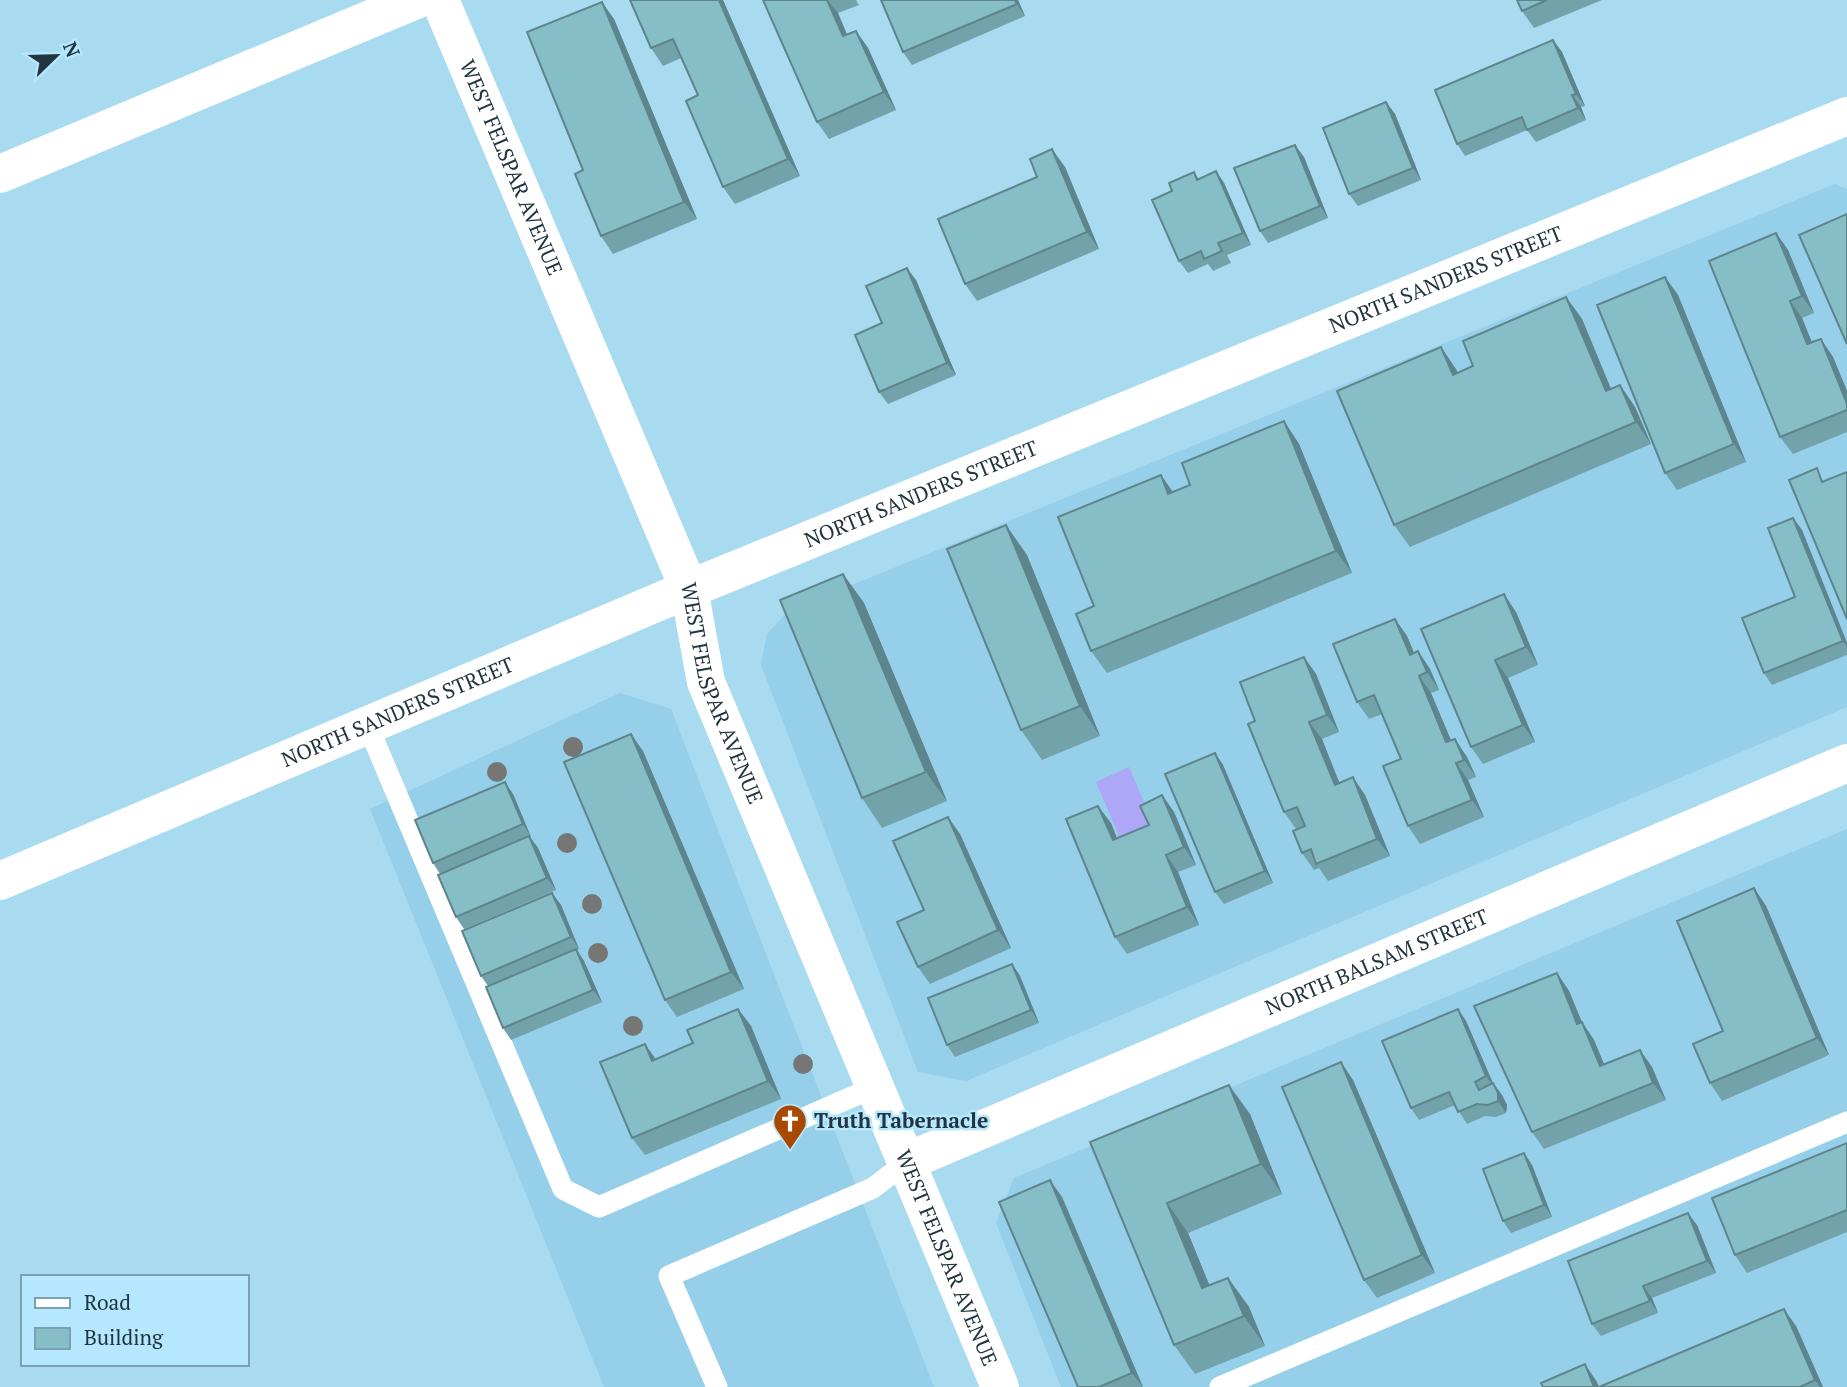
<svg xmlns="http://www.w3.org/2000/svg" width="1847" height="1387" viewBox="0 0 1847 1387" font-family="'PT Serif',serif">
  <rect width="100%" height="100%" fill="#a8daf0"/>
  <path fill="#95cfe9" d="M 1835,184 L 1847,189 L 1847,707 L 966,1081 L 918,1072 L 761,665 L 767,634 L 788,611 Z
    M 620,693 L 671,709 L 934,1387 L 604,1387 L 370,809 Z
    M 1847,829 L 1847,1387 L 1061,1387 L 996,1223 L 1014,1178 Z"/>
  <path fill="#aea6f7" d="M 1129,767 L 1155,828 L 1122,843 L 1096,782 Z"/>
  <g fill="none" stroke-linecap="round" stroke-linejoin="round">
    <path stroke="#fff" stroke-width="21" d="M 368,726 L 563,1189 L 599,1207 L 875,1087
      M 717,1387 L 669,1276 L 873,1188 L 908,1161
      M 1220,1387 L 1847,1122"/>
    <g stroke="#fff" stroke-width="38">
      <path id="s1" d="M 440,0 L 689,589 L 706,682 L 1000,1387"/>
      <path d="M 0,174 L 416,0"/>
      <path id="s2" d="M 0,881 L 689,589 L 1847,116"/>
      <path id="s3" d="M 908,1161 L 1847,763"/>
    </g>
  </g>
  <g fill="#767775">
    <circle cx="573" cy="747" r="10"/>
    <circle cx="497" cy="772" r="10"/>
    <circle cx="567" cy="843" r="10"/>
    <circle cx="592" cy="904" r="10"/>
    <circle cx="598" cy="953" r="10"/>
    <circle cx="633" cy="1026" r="10"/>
    <circle cx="803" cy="1064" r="10"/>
  </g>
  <path fill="#72a3aa" d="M 630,0 L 723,0 L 800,176 L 735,204 L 723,187 L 698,95 L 681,58 L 663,66 L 651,48 Z
    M 763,0 L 856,0 L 859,5 L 838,13 L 847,35 L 856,31 L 868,48 L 896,110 L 829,139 L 817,122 Z
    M 881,0 L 1018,0 L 1025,16 L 912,65 L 903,52 Z
    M 1517,0 L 1602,0 L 1534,28 L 1522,11 Z
    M 614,19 L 697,219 L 613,254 L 601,236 L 583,170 Z
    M 1553,40 L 1562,52 L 1585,106 L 1581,107 L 1586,120 L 1536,142 L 1527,130 L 1465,156 L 1457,144 Z
    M 1386,102 L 1395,114 L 1421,180 L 1358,206 L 1349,194 Z
    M 1304,157 L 1328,218 L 1268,243 L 1260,231 Z
    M 1065,167 L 1099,249 L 977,301 L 965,284 Z
    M 1216,171 L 1224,183 L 1251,245 L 1227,255 L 1231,263 L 1213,271 L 1208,264 L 1188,273 L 1179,261 L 1172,191 L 1194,172 L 1199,179 Z
    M 1776,233 L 1788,250 L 1814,313 L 1802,318 L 1812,343 L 1833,357 L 1847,391 L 1847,432 L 1793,454 L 1780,437 Z
    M 1665,277 L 1678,295 L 1746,462 L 1677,490 L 1665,473 Z
    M 916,280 L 956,375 L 888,404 L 879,392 L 882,323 Z
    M 1566,297 L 1582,319 L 1611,389 L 1620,385 L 1635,407 L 1651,444 L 1410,547 L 1394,525 L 1441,347 L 1458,373 L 1473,366 Z
    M 1284,421 L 1299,444 L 1352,573 L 1107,673 L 1091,651 L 1094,606 L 1161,475 L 1173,492 L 1190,485 Z
    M 1793,518 L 1802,530 L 1847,643 L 1847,655 L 1772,685 L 1764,673 L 1795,597 Z
    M 1027,555 L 1100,736 L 1042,760 L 1021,730 Z
    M 843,574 L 864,603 L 947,801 L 882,828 L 862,798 Z
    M 1516,612 L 1538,665 L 1508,678 L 1535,742 L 1483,764 L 1471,747 L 1421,629 Z
    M 1395,619 L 1407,636 L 1414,653 L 1418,651 L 1430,669 L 1439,690 L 1431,693 L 1451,741 L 1467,757 L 1476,777 L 1468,780 L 1484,817 L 1420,844 L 1408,826 L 1401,759 L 1382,714 L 1369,719 L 1357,702 Z
    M 1304,657 L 1316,674 L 1339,732 L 1322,739 L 1339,783 L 1365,795 L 1390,856 L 1328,881 L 1319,868 L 1314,870 L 1302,853 L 1296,829 L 1284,812 L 1255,721 Z
    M 643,751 L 744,989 L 677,1017 L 665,1000 Z
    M 1215,753 L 1223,765 L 1273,883 L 1224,904 L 1215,892 Z
    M 513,794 L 531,837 L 530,837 L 538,848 L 556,890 L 464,929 L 456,917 L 440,874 L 433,863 Z
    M 1162,795 L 1174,812 L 1196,865 L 1178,872 L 1199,925 L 1127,954 L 1115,937 L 1111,823 L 1117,839 L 1149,825 Z
    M 960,834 L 1011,948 L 930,984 L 918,967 L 924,910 Z
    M 1754,888 L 1766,906 L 1829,1055 L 1722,1101 L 1710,1083 L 1723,1031 Z
    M 552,893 L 561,905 L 579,949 L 577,950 L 584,961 L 602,1002 L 511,1040 L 503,1028 L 488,986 L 481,976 Z
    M 1012,964 L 1020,976 L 1039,1023 L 955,1057 L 947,1045 Z
    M 1557,973 L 1569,991 L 1582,1022 L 1594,1040 L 1604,1064 L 1640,1050 L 1652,1067 L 1666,1100 L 1544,1149 L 1532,1132 Z
    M 738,1009 L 751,1026 L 781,1099 L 645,1155 L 632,1138 L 645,1044 L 655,1059 L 693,1043 Z
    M 1458,1009 L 1466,1021 L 1493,1083 L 1502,1095 L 1507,1105 L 1506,1113 L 1496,1117 L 1485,1116 L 1467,1124 L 1455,1105 L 1419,1120 L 1411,1108 Z
    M 1353,1080 L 1435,1273 L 1377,1298 L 1364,1280 Z
    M 1250,1114 L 1282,1194 L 1188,1233 L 1209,1285 L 1228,1278 L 1249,1307 L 1265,1346 L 1195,1374 L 1174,1345 L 1090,1142 Z
    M 1847,1143 L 1847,1232 L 1747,1273 L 1735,1255 Z
    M 1524,1153 L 1532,1165 L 1552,1217 L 1511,1233 L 1503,1221 Z
    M 1062,1197 L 1143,1387 L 1078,1387 Z
    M 1697,1225 L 1716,1273 L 1652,1298 L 1658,1313 L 1601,1336 L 1592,1324 Z
    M 1796,1326 L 1823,1387 L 1599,1387 Z"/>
  <path fill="#5d858b" d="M 719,0 L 723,0 L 800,176 L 788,159 Z
    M 827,0 L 838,13 L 855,54 L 843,36 Z
    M 1015,0 L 1018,0 L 1025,16 L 1017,4 Z
    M 602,2 L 614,19 L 697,219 L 684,202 Z
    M 856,31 L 868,48 L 896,110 L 884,92 Z
    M 1553,40 L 1562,52 L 1585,106 L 1576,94 Z
    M 1572,95 L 1581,107 L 1586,120 L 1578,108 Z
    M 1386,102 L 1395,114 L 1421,180 L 1413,168 Z
    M 1295,145 L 1304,157 L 1328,218 L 1320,206 Z
    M 1052,149 L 1065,167 L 1099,249 L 1087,232 Z
    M 1216,171 L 1224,183 L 1251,245 L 1243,233 Z
    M 1776,233 L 1788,250 L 1814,313 L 1802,296 Z
    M 907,268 L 916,280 L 956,375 L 947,363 Z
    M 1665,277 L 1678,295 L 1746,462 L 1734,444 Z
    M 1566,297 L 1582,319 L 1621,413 L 1606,391 Z
    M 1790,301 L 1802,318 L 1820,362 L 1807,344 Z
    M 1821,339 L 1833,357 L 1847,391 L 1847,404 Z
    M 1441,347 L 1456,369 L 1468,397 L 1453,375 Z
    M 1620,385 L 1635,407 L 1651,444 L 1636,422 Z
    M 1284,421 L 1299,444 L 1352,573 L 1336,551 Z
    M 1161,475 L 1176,497 L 1168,494 Z
    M 1793,518 L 1802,530 L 1847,643 L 1847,647 L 1843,641 Z
    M 1006,525 L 1027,555 L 1100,736 L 1080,706 Z
    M 843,574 L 864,603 L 947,801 L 926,772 Z
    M 1504,594 L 1516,612 L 1538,665 L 1526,647 Z
    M 1395,619 L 1407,636 L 1422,672 L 1410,655 Z
    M 1418,651 L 1430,669 L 1439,690 L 1427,672 Z
    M 1304,657 L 1316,674 L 1339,732 L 1327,715 Z
    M 1495,660 L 1508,678 L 1535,742 L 1523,725 Z
    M 1419,676 L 1431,693 L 1459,759 L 1446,742 Z
    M 1309,722 L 1322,739 L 1347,802 L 1335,785 Z
    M 631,734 L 643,751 L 744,989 L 731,972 Z
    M 1455,739 L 1467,757 L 1476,777 L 1464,760 Z
    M 1215,753 L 1223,765 L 1273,883 L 1265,871 Z
    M 1456,763 L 1468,780 L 1484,817 L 1472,800 Z
    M 1353,777 L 1365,795 L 1390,856 L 1377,839 Z
    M 505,782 L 513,794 L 531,837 L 523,824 Z
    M 1162,795 L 1174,812 L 1196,865 L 1184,847 Z
    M 1098,806 L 1111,823 L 1125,858 L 1113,840 Z
    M 948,817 L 960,834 L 1011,948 L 998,930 Z
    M 529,836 L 538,848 L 556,890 L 547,878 Z
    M 1166,855 L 1178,872 L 1199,925 L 1187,907 Z
    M 1754,888 L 1766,906 L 1829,1055 L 1817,1038 Z
    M 552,893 L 561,905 L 579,949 L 571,937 Z
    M 576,949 L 584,961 L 602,1002 L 593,990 Z
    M 1012,964 L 1020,976 L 1039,1023 L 1031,1010 Z
    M 1557,973 L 1569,991 L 1590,1042 L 1577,1024 Z
    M 738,1009 L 751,1026 L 781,1099 L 768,1081 Z
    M 1458,1009 L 1466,1021 L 1495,1088 L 1486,1076 Z
    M 1582,1022 L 1594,1040 L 1612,1084 L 1600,1066 Z
    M 645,1044 L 657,1061 L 652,1061 Z
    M 1640,1050 L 1652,1067 L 1666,1100 L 1653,1083 Z
    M 1341,1062 L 1353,1080 L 1435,1273 L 1422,1255 Z
    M 1493,1083 L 1502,1095 L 1507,1105 L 1506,1113 L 1498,1101 Z
    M 1229,1085 L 1250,1114 L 1282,1194 L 1261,1164 Z
    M 1524,1153 L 1532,1165 L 1552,1217 L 1544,1205 Z
    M 1050,1180 L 1062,1197 L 1143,1387 L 1132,1373 Z
    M 1167,1203 L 1188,1233 L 1223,1318 L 1202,1288 Z
    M 1688,1213 L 1697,1225 L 1716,1273 L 1707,1261 Z
    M 1228,1278 L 1249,1307 L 1265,1346 L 1244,1316 Z
    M 1643,1286 L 1652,1298 L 1658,1313 L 1650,1301 Z
    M 1784,1309 L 1796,1326 L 1823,1387 L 1820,1387 L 1815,1380 Z
    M 1585,1364 L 1597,1382 L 1599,1387 L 1594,1387 Z"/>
  <path fill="#85bec6" stroke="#5d858b" stroke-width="2" d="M 630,0 L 719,0 L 788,159 L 723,187 L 686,101 L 698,95 L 673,39 L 651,48 Z
    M 763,0 L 827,0 L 843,36 L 856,31 L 884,92 L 817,122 Z
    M 881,0 L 1015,0 L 1017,4 L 903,52 Z
    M 1517,0 L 1547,0 L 1522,11 Z
    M 602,2 L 684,202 L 601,236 L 575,174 L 583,170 L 527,32 Z
    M 1553,40 L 1576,94 L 1572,95 L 1578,108 L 1527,130 L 1522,117 L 1457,144 L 1435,90 Z
    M 1386,102 L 1413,168 L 1349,194 L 1323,128 Z
    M 1295,145 L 1320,206 L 1260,231 L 1234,168 Z
    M 1052,149 L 1087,232 L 965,284 L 938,219 L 1037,177 L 1030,159 Z
    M 1216,171 L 1243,233 L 1218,243 L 1222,251 L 1204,259 L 1201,251 L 1179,261 L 1152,200 L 1172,191 L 1169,183 L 1194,172 L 1197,180 Z
    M 1847,214 L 1847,344 L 1799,235 Z
    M 1776,233 L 1802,296 L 1790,301 L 1807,344 L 1821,339 L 1847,404 L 1847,410 L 1780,437 L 1709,261 Z
    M 907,268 L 947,363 L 879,392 L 855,335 L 882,323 L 866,286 Z
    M 1665,277 L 1734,444 L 1665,473 L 1597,305 Z
    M 1566,297 L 1606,391 L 1620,385 L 1636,422 L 1394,525 L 1337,391 L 1441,347 L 1453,375 L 1473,366 L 1463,341 Z
    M 1284,421 L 1336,551 L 1091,651 L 1076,614 L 1094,606 L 1058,517 L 1161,475 L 1168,494 L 1190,485 L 1182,463 Z
    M 1817,468 L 1822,482 L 1847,472 L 1847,619 L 1789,480 Z
    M 1793,518 L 1843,641 L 1764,673 L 1742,618 L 1795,597 L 1768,528 Z
    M 1006,525 L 1080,706 L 1021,730 L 947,549 Z
    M 843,574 L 926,772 L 862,798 L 780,600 Z
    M 1504,594 L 1526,647 L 1495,660 L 1523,725 L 1471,747 L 1421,629 Z
    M 1395,619 L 1410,655 L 1418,651 L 1427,672 L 1419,676 L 1446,742 L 1455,739 L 1464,760 L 1456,763 L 1472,800 L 1408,826 L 1383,766 L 1401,759 L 1374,695 L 1357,702 L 1333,644 Z
    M 1304,657 L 1327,715 L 1309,722 L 1335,785 L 1353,777 L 1377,839 L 1316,864 L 1311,849 L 1302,853 L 1293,831 L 1305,826 L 1297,807 L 1284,812 L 1248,724 L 1255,721 L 1240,682 Z
    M 631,734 L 731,972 L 665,1000 L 564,762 Z
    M 1215,753 L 1265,871 L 1215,892 L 1165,774 Z
    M 505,782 L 523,824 L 433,863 L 415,820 Z
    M 1162,795 L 1184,847 L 1166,855 L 1187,907 L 1115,937 L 1066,819 L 1098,806 L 1113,840 L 1149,825 L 1140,806 Z
    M 948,817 L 998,930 L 918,967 L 897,922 L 924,910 L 893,841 Z
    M 529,836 L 547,878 L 456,917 L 438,875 Z
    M 1754,888 L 1817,1038 L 1710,1083 L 1693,1044 L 1723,1031 L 1677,921 Z
    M 552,893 L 571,937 L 481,976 L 462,931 Z
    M 576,949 L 593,990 L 503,1028 L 486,987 Z
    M 1012,964 L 1031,1010 L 947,1045 L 928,998 Z
    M 1557,973 L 1577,1024 L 1582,1022 L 1600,1066 L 1640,1050 L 1653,1083 L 1532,1132 L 1474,1006 Z
    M 738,1009 L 768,1081 L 632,1138 L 600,1062 L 645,1044 L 652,1061 L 693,1043 L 687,1030 Z
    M 1458,1009 L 1486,1076 L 1475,1082 L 1479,1090 L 1493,1083 L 1498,1093 L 1498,1101 L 1488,1105 L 1477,1104 L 1458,1112 L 1449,1092 L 1411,1108 L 1382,1041 Z
    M 1341,1062 L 1422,1255 L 1364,1280 L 1282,1087 Z
    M 1229,1085 L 1261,1164 L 1167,1203 L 1202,1288 L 1228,1278 L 1244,1316 L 1174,1345 L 1090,1142 Z
    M 1847,1143 L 1847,1210 L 1735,1255 L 1712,1198 Z
    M 1524,1153 L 1544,1205 L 1503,1221 L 1483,1169 Z
    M 1050,1180 L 1132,1373 L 1099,1387 L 1078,1387 L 999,1202 Z
    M 1688,1213 L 1707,1261 L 1643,1286 L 1650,1301 L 1592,1324 L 1568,1261 Z
    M 1784,1309 L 1815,1380 L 1800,1387 L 1599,1387 Z
    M 1585,1364 L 1594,1387 L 1543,1387 L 1541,1383 Z"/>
  <defs>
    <g id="church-pin" transform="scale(1.75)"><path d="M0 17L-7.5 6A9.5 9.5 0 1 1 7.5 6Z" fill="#a94900" stroke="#b5e7fe"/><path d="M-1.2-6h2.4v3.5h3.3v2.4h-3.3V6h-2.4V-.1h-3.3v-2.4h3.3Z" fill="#fff"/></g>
  </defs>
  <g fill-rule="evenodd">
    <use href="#church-pin" x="790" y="1121"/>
  </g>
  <g text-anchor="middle" stroke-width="5" stroke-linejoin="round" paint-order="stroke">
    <g font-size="21" fill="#22353e" stroke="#b5e7fe">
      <text dy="7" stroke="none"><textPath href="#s1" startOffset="182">WEST FELSPAR AVENUE</textPath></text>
      <text dy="7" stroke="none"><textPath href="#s2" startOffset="1566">NORTH SANDERS STREET</textPath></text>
      <text dy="7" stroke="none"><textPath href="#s2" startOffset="999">NORTH SANDERS STREET</textPath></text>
      <text dy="7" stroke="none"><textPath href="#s1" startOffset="749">WEST FELSPAR AVENUE</textPath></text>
      <text dy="7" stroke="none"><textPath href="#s2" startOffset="432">NORTH SANDERS STREET</textPath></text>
      <text dy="7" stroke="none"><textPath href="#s3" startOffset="509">NORTH BALSAM STREET</textPath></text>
      <text dy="7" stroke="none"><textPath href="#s1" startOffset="1358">WEST FELSPAR AVENUE</textPath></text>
    </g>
    <g font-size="21" font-weight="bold" fill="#22353e" stroke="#b5e7fe" text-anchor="start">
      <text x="814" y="1128">Truth Tabernacle</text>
    </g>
  </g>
  <rect x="21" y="1275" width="228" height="91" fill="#b5e7fe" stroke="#7aa0b1" stroke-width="2"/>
  <rect x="35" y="1298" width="35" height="10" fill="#ffffff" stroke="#7aa0b1" stroke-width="2"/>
  <text x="84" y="1310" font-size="21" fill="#22353e">Road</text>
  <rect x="35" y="1328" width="35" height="21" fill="#85bec6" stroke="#7aa0b1" stroke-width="2"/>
  <text x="84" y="1345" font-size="21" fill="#22353e">Building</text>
  <g transform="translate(56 56) rotate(67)" stroke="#b5e7fe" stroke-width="5" paint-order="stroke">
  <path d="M0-5L12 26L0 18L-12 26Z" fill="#22353e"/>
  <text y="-10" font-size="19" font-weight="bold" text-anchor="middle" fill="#22353e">N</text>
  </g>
</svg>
